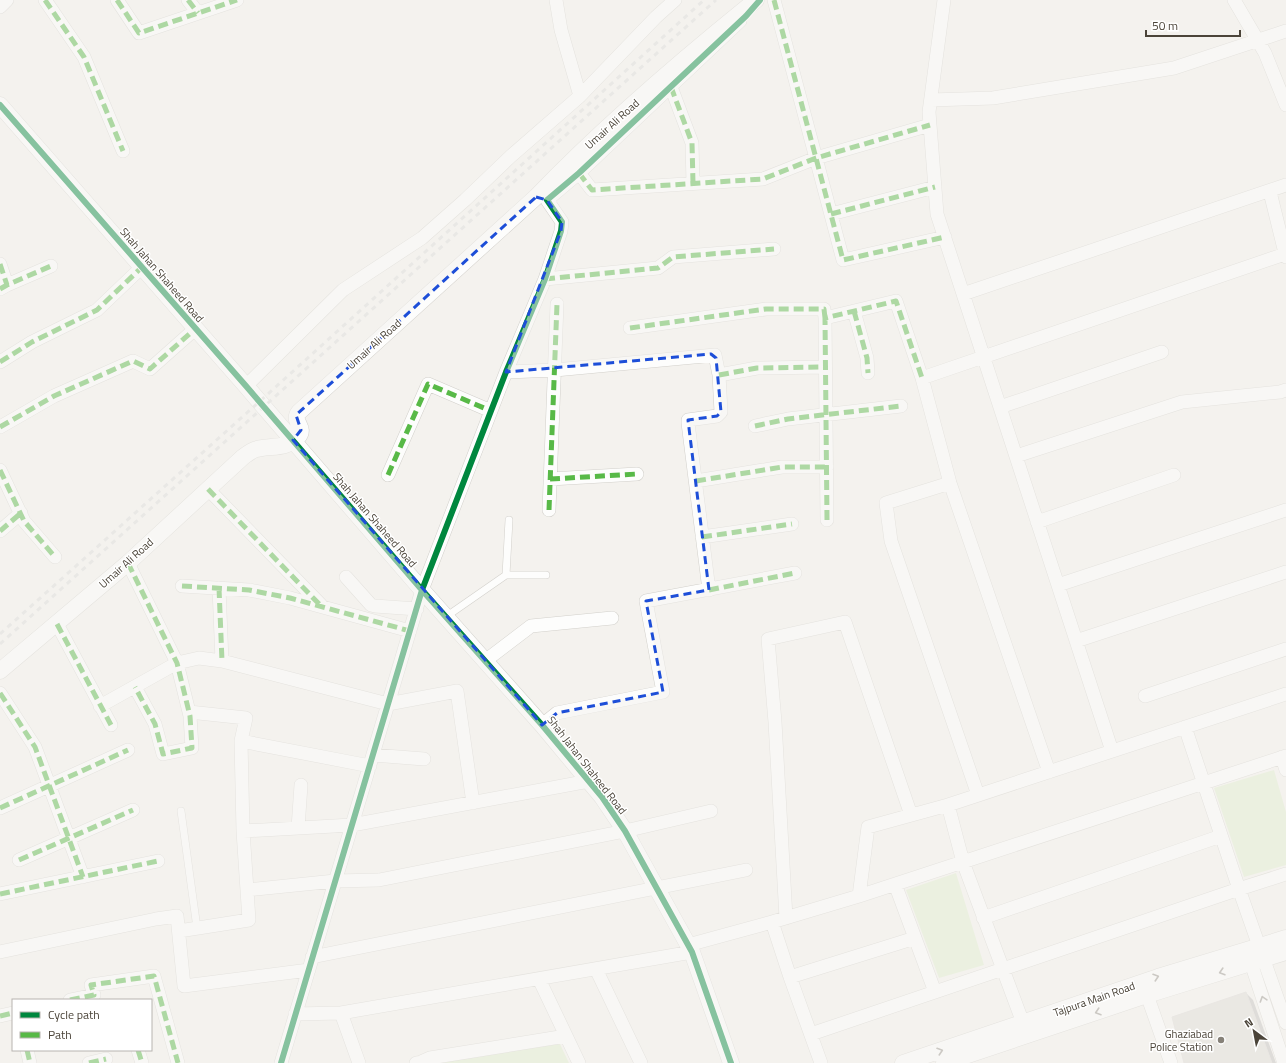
<svg xmlns="http://www.w3.org/2000/svg" width="1286" height="1063" viewBox="0 0 1286 1063" font-family="'Titillium Web',sans-serif">
  <rect width="100%" height="100%" fill="#f4f2ee"/>
  <path fill="#e1eecf" d="M 1274,770 L 1286,812 L 1286,865 L 1244,877 L 1214,788 Z
    M 956,873 L 984,965 L 939,978 L 906,890 Z
    M 560,1044 L 569,1063 L 448,1063 L 437,1061 Z"/>
  <path fill="#0003" d="M 1246,993 L 1253,1000 L 1276,1063 L 1185,1063 Z"/>
  <path fill="#dedbd6" stroke="#dcd9d4" d="M 1246,992 L 1272,1063 L 1184,1063 L 1172,1017 Z"/>
  <g fill="none" stroke-linecap="round" stroke-linejoin="round">
    <g stroke="#d2d0cb" stroke-width="8">
      <path id="service" d="M 506,575 L 509,520
        M 447,616 L 506,575 L 546,575
        M 181,811 L 197,928"/>
    </g>
    <g stroke="#d2d0cb" stroke-width="14">
      <path id="minor" d="M 45,0 L 84,57 L 123,151
        M 117,0 L 139,33 L 237,0
        M 188,0 L 198,13
        M 556,0 L 561,30 L 580,96
        M 774,0 L 843,260 L 945,237
        M 944,0 L 929,112 L 937,214 L 1112,751
        M 1234,0 L 1265,53 L 1286,105
        M 0,7 L 7,0
        M 671,87 L 692,143 L 693,183
        M 931,100 L 993,98 L 1174,68 L 1286,31
        M 579,173 L 592,190 L 763,179 L 816,158 L 930,125
        M 1270,192 L 1286,257
        M 831,214 L 935,187
        M 0,264 L 7,285
        M 545,279 L 658,268 L 673,257 L 774,249
        M 0,289 L 7,285 L 51,266
        M 963,294 L 1286,185
        M 854,311 L 867,358 L 868,373
        M 630,328 L 766,309 L 824,309 L 825,318
        M 0,362 L 32,342 L 97,310 L 142,267
        M 506,372 L 555,370 L 715,355 L 719,375 L 721,412 L 717,416 L 688,420 L 688,423 L 709,590
        M 719,375 L 757,368 L 825,367
        M 922,378 L 1285,254
        M 246,386 L 343,290 L 422,238 L 465,200 L 511,156 L 580,96 L 656,17 L 675,0
        M 1000,407 L 1162,352
        M 755,426 L 788,419 L 901,406
        M 0,427 L 54,396 L 133,361 L 150,369 L 195,329
        M 1016,456 L 1182,402 L 1280,392 L 1286,390
        M 0,470 L 24,521 L 55,557
        M 388,475 L 428,384 L 491,411
        M 550,479 L 637,474
        M 696,481 L 782,467 L 827,467
        M 950,483 L 886,503 L 891,541 L 978,795
        M 208,489 L 321,605
        M 549,510 L 557,304
        M 827,520 L 825,318 L 896,301 L 922,378 L 950,483 L 1049,772
        M 1037,522 L 1174,475
        M 0,531 L 21,513
        M 702,537 L 792,524
        M 128,563 L 177,663 L 190,716 L 192,748 L 163,754 L 155,724 L 135,687
        M 346,577 L 371,605 L 375,606 L 417,609
        M 1058,585 L 1286,510
        M 182,586 L 249,590 L 290,598 L 410,631
        M 219,588 L 222,661
        M 57,624 L 111,725
        M 1076,641 L 1286,572
        M 485,661 L 531,626 L 612,618
        M 0,693 L 35,747 L 83,877
        M 1145,696 L 1286,649
        M 100,706 L 177,663 L 199,658 L 222,661 L 388,704 L 457,691 L 473,803
        M 542,725 L 557,713 L 663,692 L 646,601 L 795,573
        M 1185,727 L 1239,889 L 1286,1023
        M 241,741 L 370,766
        M 373,755 L 424,759
        M 1282,757 L 1286,770
        M 948,805 L 963,862 L 1023,1023
        M 0,808 L 128,750
        M 298,828 L 301,785
        M 243,831 L 352,825 L 589,781
        M 19,860 L 133,810
        M 895,884 L 935,992
        M 247,890 L 335,881 L 379,880 L 625,831 L 711,811
        M 0,894 L 158,861
        M 859,896 L 1286,756
        M 786,918 L 775,722 L 768,639 L 845,622 L 911,815
        M 983,918 L 1221,836
        M 772,922 L 790,977 L 821,1063
        M 179,931 L 249,920 L 243,831 L 241,741 L 246,718 L 189,712
        M 688,945 L 772,922 L 859,896 L 868,827 L 948,805 L 1286,694
        M 0,952 L 156,919 L 177,916 L 184,986 L 309,970
        M 1248,954 L 1284,1063
        M 312,957 L 746,870
        M 596,969 L 641,1063
        M 790,977 L 915,938
        M 539,979 L 579,1063
        M 1147,995 L 1171,1063
        M 70,1000 L 94,995 L 91,985 L 154,976 L 178,1063
        M 341,1013 L 359,1063
        M 295,1014 L 341,1013 L 692,952
        M 0,1016 L 13,1013
        M 811,1034 L 1239,889 L 1286,874
        M 27,1050 L 30,1063
        M 138,1050 L 142,1063
        M 89,1063 L 106,1059
        M 281,1063 L 422,590 L 506,372 L 545,279 L 561,231 L 562,222 L 547,200 L 579,173 L 740,21
        M 416,1063 L 421,1062 L 430,1058 L 566,1036"/>
    </g>
    <g stroke="#d2d0cb" stroke-width="17">
      <path id="tertiary" d="M 0,105 L 246,386 L 264,407 L 422,590 L 542,725 L 602,797 L 625,831 L 692,952 L 731,1063
        M 0,671 L 128,563 L 243,457 C 247,454 252,450 257,449 C 272,445 285,450 298,437 C 307,427 291,422 299,412 L 536,197 C 604,126 679,62 756,0
        M 903,1063 L 1158,977 L 1286,938
        M 944,1063 L 1147,995 L 1286,952"/>
    </g>
    <use href="#service" stroke="#fdfdfc" stroke-width="7"/>
    <use href="#minor" stroke="#fdfdfc" stroke-width="13"/>
    <use href="#tertiary" stroke="#fdfdfc" stroke-width="16"/>
    <path stroke="#dbdbda" stroke-width="3" stroke-dasharray="5 5" stroke-linecap="butt" d="M 0,634 L 259,402 L 704,0
      M 0,644 L 716,0"/>
    <path stroke="#58b947" stroke-width="5" stroke-dasharray="10 5" stroke-linecap="butt" d="M 45,0 L 84,57 L 123,151
      M 117,0 L 139,33 L 237,0
      M 188,0 L 198,13
      M 774,0 L 843,260 L 945,237
      M 671,87 L 692,143 L 693,183
      M 579,173 L 592,190 L 763,179 L 816,158 L 930,125
      M 831,214 L 935,187
      M 0,264 L 7,285
      M 545,279 L 658,268 L 673,257 L 774,249
      M 0,289 L 7,285 L 51,266
      M 854,311 L 867,358 L 868,373
      M 630,328 L 766,309 L 824,309 L 825,318
      M 0,362 L 32,342 L 97,310 L 142,267
      M 719,375 L 757,368 L 825,367
      M 755,426 L 788,419 L 901,406
      M 0,427 L 54,396 L 133,361 L 150,369 L 195,329
      M 0,470 L 24,521 L 55,557
      M 388,475 L 428,384 L 491,411
      M 550,479 L 637,474
      M 696,481 L 782,467 L 827,467
      M 208,489 L 320,605
      M 549,510 L 557,304
      M 827,520 L 825,318 L 896,301 L 922,378
      M 0,531 L 21,513
      M 702,537 L 792,524
      M 128,563 L 177,663 L 190,716 L 192,748 L 163,754 L 155,724 L 135,687
      M 182,586 L 249,590 L 290,598 L 410,631
      M 219,588 L 222,661
      M 709,590 L 795,573
      M 57,624 L 111,725
      M 0,693 L 35,747 L 83,877
      M 0,808 L 128,750
      M 19,860 L 133,810
      M 0,894 L 158,861
      M 70,1000 L 94,995 L 91,985 L 154,976 L 178,1063
      M 0,1016 L 13,1013
      M 27,1050 L 30,1063
      M 138,1050 L 142,1063
      M 89,1063 L 106,1059"/>
    <g stroke="#fff" stroke-width="8">
      <path id="cycleway" d="M 0,105 L 246,386 L 264,407 L 422,590 L 542,725 L 602,797 L 625,831 L 692,952 L 731,1063
        M 281,1063 L 422,590 L 506,372 L 545,279 L 561,231 L 562,222 L 547,200 L 579,173 L 746,16 L 760,0"/>
    </g>
    <use href="#cycleway" stroke="#00873e" stroke-width="6"/>
  </g>
  <defs><path id="oneway-chevron" d="M-2-3.5L2.5 0L-2 3.5" fill="none" stroke-width="1.6" stroke-linecap="round" stroke-linejoin="round"/></defs>
  <g stroke="#9b9791">
    <use href="#oneway-chevron" transform="translate(1222 972) rotate(163)"/>
    <use href="#oneway-chevron" transform="translate(1156 977) rotate(-18)"/>
    <use href="#oneway-chevron" transform="translate(1263 999) rotate(-108)"/>
    <use href="#oneway-chevron" transform="translate(1098 1012) rotate(162)"/>
    <use href="#oneway-chevron" transform="translate(940 1051) rotate(-18)"/>
  </g>
  <path d="M0 0H1286V1063H0ZM 536,197 L 547,200 L 562,222 L 561,231 L 506,372 L 711,354 L 716,358 L 721,412 L 717,416 L 688,420 L 709,590 L 646,601 L 663,692 L 557,713 L 542,725 L 293,440 L 301,430 L 296,415 Z" fill="#f4f2ee" fill-opacity=".55" fill-rule="evenodd"/>
  <path fill="none" stroke="#1d4ed8" stroke-width="3" stroke-dasharray="8 5" stroke-linejoin="round" d="M 536,197 L 547,200 L 562,222 L 561,231 L 506,372 L 711,354 L 716,358 L 721,412 L 717,416 L 688,420 L 709,590 L 646,601 L 663,692 L 557,713 L 542,725 L 293,440 L 301,430 L 296,415 Z"/>
  <circle fill="#868178" stroke="#fff" stroke-width="1.5" cx="1221" cy="1040" r="4"/>
  <g text-anchor="middle" stroke-width="3" stroke-linejoin="round" paint-order="stroke">
    <g font-size="11" fill="#4b4439" stroke="#fff">
      <text transform="translate(612 124) rotate(-42)" y="4">Umair Ali Road</text>
      <text transform="translate(162 275) rotate(49)" y="4">Shah Jahan Shaheed Road</text>
      <text transform="translate(374 344) rotate(-42)" y="4">Umair Ali Road</text>
      <text transform="translate(375 520) rotate(49)" y="4">Shah Jahan Shaheed Road</text>
      <text transform="translate(126 563) rotate(-42)" y="4">Umair Ali Road</text>
      <text transform="translate(587 765) rotate(52)" y="4">Shah Jahan Shaheed Road</text>
      <text transform="translate(1094 999) rotate(-19)" y="4">Tajpura Main Road</text>
    </g>
    <g font-size="11" fill="#4b4439" stroke="#fff" text-anchor="end">
      <text x="1213" y="1038">Ghaziabad<tspan x="1213" dy="13">Police Station</tspan></text>
    </g>
  </g>
  <rect x="12" y="999" width="140" height="52" fill="#ffffff" stroke="#b7b4b0"/>
  <rect x="20" y="1012" width="20" height="6" fill="#00873e" stroke="#b7b4b0"/>
  <text x="48" y="1019" font-size="12" fill="#4b4439">Cycle path</text>
  <rect x="20" y="1032" width="20" height="6" fill="#58b947" stroke="#b7b4b0"/>
  <text x="48" y="1039" font-size="12" fill="#4b4439">Path</text>
  <g transform="translate(1254 1031) rotate(328)" stroke="#ffffff" stroke-width="3" paint-order="stroke">
  <path d="M0-3L7 15L0 10L-7 15Z" fill="#4b4439"/>
  <text y="-6" font-size="11" font-weight="bold" text-anchor="middle" fill="#4b4439">N</text>
  </g>
  <path d="M1146 30v6h94v-6" fill="none" stroke="#4b4439" stroke-width="2"/>
  <text x="1152" y="30" font-size="12" fill="#4b4439" stroke="#ffffff" stroke-width="3" paint-order="stroke">50 m</text>
</svg>
